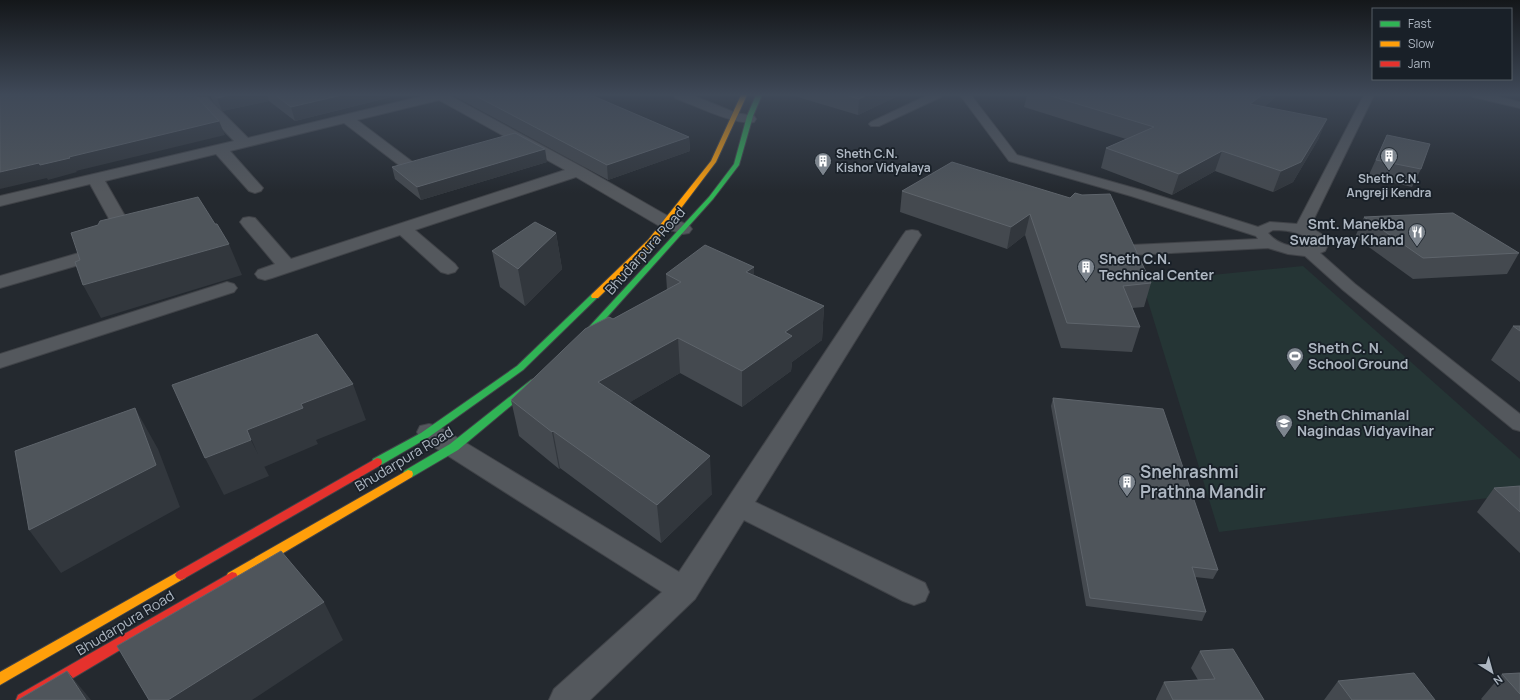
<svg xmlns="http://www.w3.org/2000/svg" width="1520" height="700" viewBox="0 0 1520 700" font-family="Manrope,sans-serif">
  <rect width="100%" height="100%" fill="#24292f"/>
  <path fill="#253535" d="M 1303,266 L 1520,459 L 1520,494 L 1219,532 L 1142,282 Z"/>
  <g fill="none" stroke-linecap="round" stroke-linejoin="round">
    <g stroke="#404348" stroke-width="2">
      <path id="lane" d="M 928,95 L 942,95 L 941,97 L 879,126 L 871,126 L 869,124 L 871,122 Z
        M 960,95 L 971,95 L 1017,155 L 1141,190 L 1258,227 L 1270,222 L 1297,224 L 1364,95 L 1374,95 L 1310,227 L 1323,235 L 1329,243 L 1325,251 L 1320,253 L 1355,284 L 1520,414 L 1520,431 L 1513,429 L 1343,290 L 1305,256 L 1288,254 L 1268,248 L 1132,255 L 1127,253 L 1124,250 L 1127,247 L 1132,245 L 1258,239 L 1256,236 L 1131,196 L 1009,161 ZM 1273,230 C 1288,230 1304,232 1314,244 L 1314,245 C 1298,249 1279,246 1268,233 Z
        M 1472,95 L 1492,95 L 1520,102 L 1520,108 L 1473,97 Z"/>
    </g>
    <g stroke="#404348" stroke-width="2">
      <path id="street" d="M 427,95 L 449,95 L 584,168 L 673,219 L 689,225 L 692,229 L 689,233 L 683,234 L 661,227 L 576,177 L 415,230 L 455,264 L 458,268 L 455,272 L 448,274 L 441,272 L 400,235 L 272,278 L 265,280 L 258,278 L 255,274 L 258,270 L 275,264 L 243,226 L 240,222 L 243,218 L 249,217 L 255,218 L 291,259 L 565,170 L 439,100 L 357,120 L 418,166 L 421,169 L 418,172 L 413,174 L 408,172 L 344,123 L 230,151 L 263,188 L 261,191 L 255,193 L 249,191 L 216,154 L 105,181 L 137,237 L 134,241 L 128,242 L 122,241 L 119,237 L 90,184 L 0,206 L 0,196 L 234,141 L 197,103 L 195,100 L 197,97 L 207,97 L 248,138 Z
        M 674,95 L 692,95 L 736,113 L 754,116 L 756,119 L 754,122 C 736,126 694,105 675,98 Z
        M 912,230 L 918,231 L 921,235 L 755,502 L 925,583 L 929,592 L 925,601 L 914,605 L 903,601 L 744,520 L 695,599 L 590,700 L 549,700 L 554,689 L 662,592 L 420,438 L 417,432 L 420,426 L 429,424 L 438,426 L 679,572 L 903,235 L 906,231 Z
        M 106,245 L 113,247 L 115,251 L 113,255 L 0,288 L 0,276 Z
        M 227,282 L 234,284 L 237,288 L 234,292 L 0,368 L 0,354 Z"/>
    </g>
    <g stroke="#404348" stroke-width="2">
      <path id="fast" d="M 756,95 L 762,95 L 753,116 L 739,165 L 713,199 L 582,345 L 576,345 L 575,343 L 576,341 L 709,197 L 734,164 L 747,116 Z
        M 592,294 L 595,294 L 599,296 L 523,370 L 429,437 L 381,465 L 373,465 L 372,462 L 373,459 L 421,433 L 517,366 Z
        M 534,379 L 537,380 L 539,382 L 537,384 L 458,450 L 412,477 L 404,477 L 403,474 L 404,471 L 450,444 L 531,380 Z"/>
    </g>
    <g stroke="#404348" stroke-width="2">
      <path id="slow" d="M 741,95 L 747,95 L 716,162 L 654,244 L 598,298 L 592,298 L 591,296 L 592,294 L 648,240 L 711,161 Z
        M 408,470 L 412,471 L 413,474 L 412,477 L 236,581 L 232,582 L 228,581 L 226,577 L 228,573 Z
        M 181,570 L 185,572 L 187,575 L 185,578 L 0,685 L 0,672 Z"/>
    </g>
    <g stroke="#404348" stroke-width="2">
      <path id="jam" d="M 377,458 L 381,459 L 382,462 L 381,465 L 185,578 L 181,580 L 177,578 L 175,575 L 177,572 Z
        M 232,572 L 236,573 L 238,577 L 236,581 L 36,700 L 16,700 L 18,695 Z"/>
    </g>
    <use href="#lane" fill="#54585d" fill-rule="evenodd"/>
    <use href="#street" fill="#54585d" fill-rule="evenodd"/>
    <use href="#fast" fill="#30b455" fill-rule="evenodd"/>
    <use href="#slow" fill="#ff9f0a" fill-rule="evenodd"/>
    <use href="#jam" fill="#e5322d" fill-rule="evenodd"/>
  </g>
  <path fill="#44494f" d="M 210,95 L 399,95 L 295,121 L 269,101 L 222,111 L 213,102 Z
    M 452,95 L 591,95 L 689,137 L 690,151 L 608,180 Z
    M 791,95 L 900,95 L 858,115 Z
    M 1027,95 L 1278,95 L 1264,107 L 1319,138 L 1293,182 L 1273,192 L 1215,171 L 1172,195 L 1101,168 L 1106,148 L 1126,139 L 1024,107 Z
    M 1387,135 L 1421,169 L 1412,187 L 1368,177 Z
    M 547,162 L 421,200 L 395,179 L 392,167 Z
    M 952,162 L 1151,283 L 1144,307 L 1132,308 L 1140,327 L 1132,352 L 1061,348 L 1025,235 L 1007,249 L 900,212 L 902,191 Z
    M 1364,217 L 1519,253 L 1507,274 L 1413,279 L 1355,237 Z
    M 556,233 L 562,269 L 525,306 L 500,287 L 492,251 Z
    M 754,267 L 754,275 L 824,306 L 822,340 L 792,362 L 791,371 L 742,407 L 680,373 L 630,402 L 712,494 L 661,543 L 560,468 L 559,469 L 519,436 L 511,400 L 613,319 L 667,290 L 666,274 Z
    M 1513,326 L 1520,326 L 1520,382 L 1491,360 Z
    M 1053,398 L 1218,570 L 1213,579 L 1195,577 L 1206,612 L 1202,621 L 1086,606 L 1051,406 Z
    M 1520,486 L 1520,553 L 1477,512 L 1494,488 Z
    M 1200,651 L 1264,700 L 1156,700 L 1156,699 L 1164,682 L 1198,680 L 1191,668 Z
    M 1520,673 L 1520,700 L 1482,700 L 1481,699 L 1502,674 Z
    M 1338,681 L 1435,700 L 1324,700 Z"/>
  <path fill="#32373d" d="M 230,95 L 267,95 L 269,101 L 222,111 L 217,98 Z
    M 342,95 L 399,95 L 295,121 L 291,107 Z
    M 867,95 L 900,95 L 858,115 L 859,99 Z
    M 1262,95 L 1278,95 L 1244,123 L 1250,104 Z
    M 1327,119 L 1319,138 L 1293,182 L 1273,192 L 1281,171 Z
    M 219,121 L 225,135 L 76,171 L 77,172 L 48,180 L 40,165 L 69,157 Z
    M 689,137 L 690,151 L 608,180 L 607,165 Z
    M 545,149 L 547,162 L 421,200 L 417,187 Z
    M 1222,151 L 1215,171 L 1172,195 L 1179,174 Z
    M 39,163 L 47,178 L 0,189 L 0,172 Z
    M 1030,214 L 1025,235 L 1007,249 L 1011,227 Z
    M 556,233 L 562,269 L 525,306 L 518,269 Z
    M 229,244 L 242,275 L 101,318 L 83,285 Z
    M 754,267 L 754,300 L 746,272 Z
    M 824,306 L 822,340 L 792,362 L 791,371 L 742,407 L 742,371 L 785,332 Z
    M 678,338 L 680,373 L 603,418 L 598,382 Z
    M 353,384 L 366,420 L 316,440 L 318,444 L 264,467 L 247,430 L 301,404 Z
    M 135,408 L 158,449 L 180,507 L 61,573 L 29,530 Z
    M 553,431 L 560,468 L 559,469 L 552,432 Z
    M 251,440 L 269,476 L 224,495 L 205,458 Z
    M 710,456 L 712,494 L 661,543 L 657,505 Z
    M 324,602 L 343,640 L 252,700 L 168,700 Z
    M 67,671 L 91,700 L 86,700 Z"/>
  <path fill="#4f555b" stroke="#5e646b" d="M 0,95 L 195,95 L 219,121 L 69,157 L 70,158 L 40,165 L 39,163 L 0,172 Z
    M 215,95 L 230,95 L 217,98 Z
    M 275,95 L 342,95 L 291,107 Z
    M 474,95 L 591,95 L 689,137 L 607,165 Z
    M 846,95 L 867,95 L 859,99 Z
    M 1048,95 L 1262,95 L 1250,104 L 1327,119 L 1301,162 L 1281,171 L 1222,151 L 1179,174 L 1106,148 L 1154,127 Z
    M 515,133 L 545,149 L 417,187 L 392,167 Z
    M 1387,135 L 1430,144 L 1421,169 L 1376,160 Z
    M 952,162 L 1070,198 L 1075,193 L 1082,195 L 1110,194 L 1151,283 L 1123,286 L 1140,327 L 1067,323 L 1030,214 L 1011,227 L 902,191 Z
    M 198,197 L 215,224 L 217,224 L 229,244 L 83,285 L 75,262 L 80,260 L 71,233 L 98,225 L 100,221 Z
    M 1453,213 L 1519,253 L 1423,258 L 1364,217 Z
    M 535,222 L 556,233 L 518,269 L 492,251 Z
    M 705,245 L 754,267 L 746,272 L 824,306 L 785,332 L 792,336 L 742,371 L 678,338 L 598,382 L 710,456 L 657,505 L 553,431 L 552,432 L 511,400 L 585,329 L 609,317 L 613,319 L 681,282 L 666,274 Z
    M 1513,326 L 1520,326 L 1520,331 Z
    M 317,334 L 353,384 L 301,404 L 303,408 L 247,430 L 251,440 L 205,458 L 172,385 Z
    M 1053,398 L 1163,409 L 1218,570 L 1192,567 L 1206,612 L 1090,598 Z
    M 135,408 L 156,465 L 29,530 L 15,451 Z
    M 1520,486 L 1520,512 L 1494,488 Z
    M 281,551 L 324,602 L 168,700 L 149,700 L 117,646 Z
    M 1233,649 L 1264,700 L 1173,700 L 1164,682 L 1215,679 L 1200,651 Z
    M 67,671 L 86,700 L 18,700 Z
    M 1414,673 L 1435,700 L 1352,700 L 1338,681 Z
    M 1520,673 L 1520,694 L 1502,674 Z"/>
  <linearGradient id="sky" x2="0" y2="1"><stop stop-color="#14171a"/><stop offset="0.49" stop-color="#3f4958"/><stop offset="1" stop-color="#3f4958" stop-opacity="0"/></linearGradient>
  <rect width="1520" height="193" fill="url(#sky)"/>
  <defs>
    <g id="building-pin" transform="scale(0.9)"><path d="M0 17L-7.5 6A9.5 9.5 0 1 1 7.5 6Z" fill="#7d858e" stroke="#192028"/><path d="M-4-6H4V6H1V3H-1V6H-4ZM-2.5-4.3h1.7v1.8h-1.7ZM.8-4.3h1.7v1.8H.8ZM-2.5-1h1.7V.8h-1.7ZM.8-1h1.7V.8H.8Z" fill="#fff"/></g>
    <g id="restaurant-pin" transform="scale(0.9)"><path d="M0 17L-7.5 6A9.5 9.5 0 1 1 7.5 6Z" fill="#7d858e" stroke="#192028"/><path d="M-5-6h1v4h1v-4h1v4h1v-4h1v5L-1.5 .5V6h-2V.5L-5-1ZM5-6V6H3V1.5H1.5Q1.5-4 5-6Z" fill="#fff"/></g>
    <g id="stadium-pin" transform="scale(0.9)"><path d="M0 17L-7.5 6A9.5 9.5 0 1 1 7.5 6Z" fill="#7d858e" stroke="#192028"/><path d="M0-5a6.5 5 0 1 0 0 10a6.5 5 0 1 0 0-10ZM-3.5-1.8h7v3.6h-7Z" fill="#fff"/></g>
    <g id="school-pin" transform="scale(0.9)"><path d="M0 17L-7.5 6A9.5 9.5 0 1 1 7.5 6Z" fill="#7d858e" stroke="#192028"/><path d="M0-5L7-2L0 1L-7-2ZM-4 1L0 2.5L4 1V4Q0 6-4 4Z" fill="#fff"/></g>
  </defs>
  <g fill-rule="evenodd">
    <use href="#building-pin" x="1389" y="156"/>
    <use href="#building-pin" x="823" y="161"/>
    <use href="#restaurant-pin" x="1417" y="232"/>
    <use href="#building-pin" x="1086" y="267"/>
    <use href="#stadium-pin" x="1295" y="356"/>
    <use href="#school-pin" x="1284" y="423"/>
    <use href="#building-pin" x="1127" y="482"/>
  </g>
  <g text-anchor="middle" stroke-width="3.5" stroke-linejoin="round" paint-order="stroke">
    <g font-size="12" font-weight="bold" fill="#adb6c1" stroke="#192028" text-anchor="start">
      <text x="836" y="158">Sheth C.N.<tspan x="836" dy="14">Kishor Vidyalaya</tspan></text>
      <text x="1389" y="183" text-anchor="middle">Sheth C.N.<tspan x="1389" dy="14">Angreji Kendra</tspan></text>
    </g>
    <g font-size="14" font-weight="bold" fill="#adb6c1" stroke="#192028" text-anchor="start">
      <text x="1404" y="229" text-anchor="end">Smt. Manekba<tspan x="1404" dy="16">Swadhyay Khand</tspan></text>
      <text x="1099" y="264">Sheth C.N.<tspan x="1099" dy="16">Technical Center</tspan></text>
      <text x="1308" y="353">Sheth C. N.<tspan x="1308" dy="16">School Ground</tspan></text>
      <text x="1297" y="420">Sheth Chimanlal<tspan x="1297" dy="16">Nagindas Vidyavihar</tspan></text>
    </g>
    <g font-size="14" fill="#adb6c1" stroke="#192028">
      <text transform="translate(645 251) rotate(-48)" y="5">Bhudarpura Road</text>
      <text transform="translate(404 459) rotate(-31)" y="5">Bhudarpura Road</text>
      <text transform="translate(125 623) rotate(-31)" y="5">Bhudarpura Road</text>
    </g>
    <g font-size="17" font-weight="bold" fill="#adb6c1" stroke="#192028" text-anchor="start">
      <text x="1140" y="478">Snehrashmi<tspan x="1140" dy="20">Prathna Mandir</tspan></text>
    </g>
  </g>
  <rect x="1372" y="8" width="140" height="72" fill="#192028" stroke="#545c65"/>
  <rect x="1380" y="21" width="20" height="6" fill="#30b455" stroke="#545c65"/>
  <text x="1408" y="28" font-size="12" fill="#adb6c1">Fast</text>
  <rect x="1380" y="41" width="20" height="6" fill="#ff9f0a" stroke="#545c65"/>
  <text x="1408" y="48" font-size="12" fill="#adb6c1">Slow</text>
  <rect x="1380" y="61" width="20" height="6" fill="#e5322d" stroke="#545c65"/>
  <text x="1408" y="68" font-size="12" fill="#adb6c1">Jam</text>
  <g transform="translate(1492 672) rotate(143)" stroke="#192028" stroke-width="3" paint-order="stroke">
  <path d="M0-3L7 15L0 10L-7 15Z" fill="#adb6c1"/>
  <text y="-6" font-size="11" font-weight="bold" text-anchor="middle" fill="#adb6c1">N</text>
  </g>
</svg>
